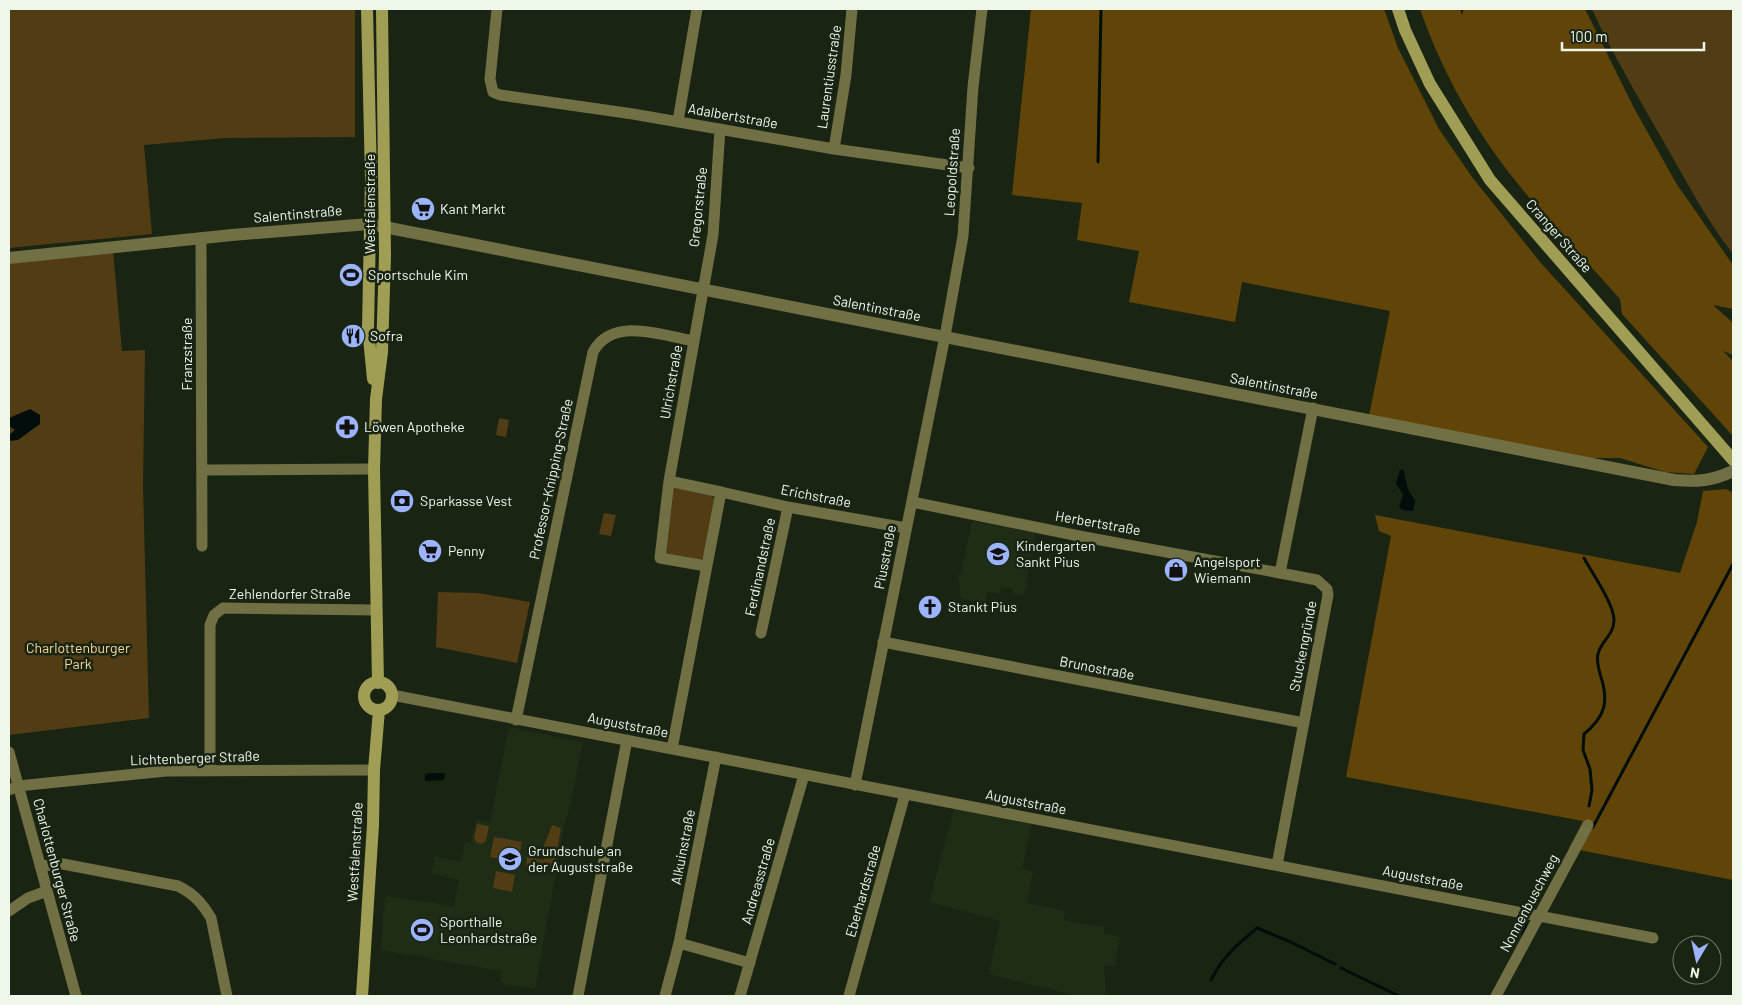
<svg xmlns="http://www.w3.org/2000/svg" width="1742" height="1005" viewBox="0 0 1742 1005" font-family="Barlow,sans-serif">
  <rect width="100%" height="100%" fill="#192413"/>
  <path fill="#1f2d16" d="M 972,521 L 1035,533 L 1024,596 L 1013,594 L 1013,589 L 1001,587 L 1000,594 L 987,592 L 985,603 L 961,599 L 958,574 L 961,574 Z
    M 509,727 L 583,742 L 571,803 L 564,828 L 535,989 L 500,983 L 502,971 L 381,950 L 385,896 L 454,906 L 459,880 L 432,874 L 434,856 L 461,862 L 465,841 L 471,842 L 476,820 L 490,822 Z
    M 954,808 L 1032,823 L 1022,869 L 1033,871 L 1027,903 L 1065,911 L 1064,920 L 1104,927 L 1104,934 L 1120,937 L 1115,966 L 1104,966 L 1106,996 L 1078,996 L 989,974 L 1000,921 L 929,902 Z"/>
  <path fill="#523c13" d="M 9,9 L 355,9 L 355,137 L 225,138 L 144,145 L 152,234 L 9,248 Z
    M 1592,9 L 1733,9 L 1733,254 C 1705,218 1684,177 1661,137 C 1637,95 1612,53 1592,9 Z
    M 113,251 L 122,351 L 145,350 L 143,486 L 149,718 L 9,735 L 9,263 Z
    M 499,418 L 509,420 L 506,437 L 496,435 Z
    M 674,487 L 711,494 L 715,500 L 703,559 L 700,560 L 667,554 L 665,552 L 671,490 Z
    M 604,513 L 616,515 L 611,536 L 599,534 Z
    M 438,592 L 478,593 L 530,602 L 517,663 L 436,647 Z
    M 477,824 L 489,826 L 486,841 L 482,844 L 477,843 L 474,838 Z
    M 552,825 L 561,828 L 554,868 L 526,866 L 527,857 L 544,860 L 542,850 Z
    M 494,837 L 522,842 L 518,862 L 490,857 Z
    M 496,871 L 515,875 L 512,892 L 493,888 Z"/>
  <path fill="#614508" d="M 1031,9 L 1384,9 L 1398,48 L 1439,129 L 1472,177 L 1540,262 L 1708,447 L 1694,474 L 1665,472 L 1620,458 L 1590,458 L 1369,416 L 1390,311 L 1242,282 L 1235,322 L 1129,302 L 1139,251 L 1077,240 L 1082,203 L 1012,195 Z
    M 1420,9 L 1460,9 L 1462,15 L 1464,9 L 1585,9 L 1634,108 L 1676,183 L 1733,265 L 1733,309 L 1713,305 L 1733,323 L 1733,355 L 1723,351 L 1733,361 L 1733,436 L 1622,314 L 1620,299 C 1587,261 1550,225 1519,185 C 1476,133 1442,72 1420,9 Z
    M 1726,489 L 1733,493 L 1733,880 L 1569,848 L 1583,821 L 1346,777 L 1391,536 L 1379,531 L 1375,515 L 1680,573 L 1697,522 L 1703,491 Z"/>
  <path fill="#000d0b" d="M 30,409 L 40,415 L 40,424 L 18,440 L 9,441 L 9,435 L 15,430 L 9,426 L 9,418 Z
    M 1403,469 L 1408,489 L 1415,501 L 1413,511 L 1403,510 L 1399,507 L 1403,494 L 1396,484 L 1400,470 Z
    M 432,773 L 445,773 L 444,780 L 425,781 L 425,774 Z"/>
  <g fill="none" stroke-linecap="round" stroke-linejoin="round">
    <path stroke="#000d0b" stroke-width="3" d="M 1098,162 L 1101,9
      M 1584,558 C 1592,573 1614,604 1614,620 C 1614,635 1601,641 1598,654 C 1596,661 1599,670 1601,677 C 1609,702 1605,717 1584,734 L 1583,750 L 1590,769 L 1592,790 L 1589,806
      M 1593,827 L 1733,564
      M 1523,934 L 1528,924
      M 1341,968 L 1399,996
      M 1211,980 C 1222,957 1238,944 1257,928 L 1293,943 L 1335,964"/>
    <path stroke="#717044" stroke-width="11" d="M 497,9 L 490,79 L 493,92 L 500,95 L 633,114 L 834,149 L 969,168
      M 678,121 L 697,9
      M 834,149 L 846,75 L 852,9
      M 201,238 L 202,546
      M 202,470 L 374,469
      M 669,481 L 721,492 L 672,749
      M 721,492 L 788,507 L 906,528
      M 912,502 L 1079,536 L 1280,573
      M 706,566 L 660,558 L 669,481 L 713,235 L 720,129
      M 761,633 L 788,507
      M 883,642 L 1304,723
      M 392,695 L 1653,938
      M 516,720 L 593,352 C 612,316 662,335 693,341
      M 9,752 L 76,996
      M 210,770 L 210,625 L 214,615 L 223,608 L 375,610
      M 855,785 L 945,336 L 963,236 L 973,87 L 982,9
      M 9,790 L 18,786 L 166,771 L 374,770
      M 1277,865 L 1328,595 L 1327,589 L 1317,580 L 1280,573 L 1313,408
      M 40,866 L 63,864 L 178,886 C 194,894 202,903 211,918 L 227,996
      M 9,911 L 28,898 L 47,891
      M 679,943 L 750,963
      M 578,996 L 627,740
      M 665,996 L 679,943 L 716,757
      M 740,996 L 804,775
      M 849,996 L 905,794
      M 1496,996 L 1588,825"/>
    <path stroke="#717044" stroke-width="12" d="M 9,258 L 232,235 L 369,224 L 1674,480 C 1697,482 1712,481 1733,471"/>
    <path stroke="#a09e54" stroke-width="12" d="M 367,9 L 371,178 L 368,328 L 373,379
      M 1398,9 L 1405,30 L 1430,84 L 1490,180 L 1733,460
      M364 696a14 14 0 1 1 28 0a14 14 0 1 1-28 0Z
      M 378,683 L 374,469 L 376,399 L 382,352 L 385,256 L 382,9
      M 362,996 L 373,825 L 374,770 L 379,710"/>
  </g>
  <defs>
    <g id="supermarket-disc" transform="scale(1.25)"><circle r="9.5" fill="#9bb4fd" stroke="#192413"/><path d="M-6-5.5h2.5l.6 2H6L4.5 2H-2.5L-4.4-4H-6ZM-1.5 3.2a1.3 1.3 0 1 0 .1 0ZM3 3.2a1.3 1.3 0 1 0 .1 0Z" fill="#111"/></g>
    <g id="stadium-disc" transform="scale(1.25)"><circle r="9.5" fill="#9bb4fd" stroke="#192413"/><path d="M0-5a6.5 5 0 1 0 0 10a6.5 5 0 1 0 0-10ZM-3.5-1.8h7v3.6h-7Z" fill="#111"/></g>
    <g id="restaurant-disc" transform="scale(1.25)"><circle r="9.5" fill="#9bb4fd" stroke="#192413"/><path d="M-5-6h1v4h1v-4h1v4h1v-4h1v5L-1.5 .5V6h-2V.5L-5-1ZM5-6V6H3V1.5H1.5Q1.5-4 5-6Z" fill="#111"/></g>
    <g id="pharmacy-disc" transform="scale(1.25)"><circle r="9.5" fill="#9bb4fd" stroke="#192413"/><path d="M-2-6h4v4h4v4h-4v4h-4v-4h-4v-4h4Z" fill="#111"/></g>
    <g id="bank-disc" transform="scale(1.25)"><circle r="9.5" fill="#9bb4fd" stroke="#192413"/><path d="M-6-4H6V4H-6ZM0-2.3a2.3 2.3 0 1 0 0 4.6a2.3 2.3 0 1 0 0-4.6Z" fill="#111"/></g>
    <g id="school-disc" transform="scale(1.25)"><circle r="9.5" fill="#9bb4fd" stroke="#192413"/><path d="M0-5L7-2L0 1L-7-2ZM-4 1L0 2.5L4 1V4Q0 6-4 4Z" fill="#111"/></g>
    <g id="shop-disc" transform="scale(1.25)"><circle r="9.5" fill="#9bb4fd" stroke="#192413"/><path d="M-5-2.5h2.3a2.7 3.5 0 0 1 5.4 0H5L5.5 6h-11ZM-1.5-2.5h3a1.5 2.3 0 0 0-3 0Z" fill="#111"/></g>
    <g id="church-disc" transform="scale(1.25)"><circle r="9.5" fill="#9bb4fd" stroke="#192413"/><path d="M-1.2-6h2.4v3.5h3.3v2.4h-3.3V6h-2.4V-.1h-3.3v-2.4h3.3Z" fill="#111"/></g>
  </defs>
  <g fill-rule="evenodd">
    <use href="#supermarket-disc" x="423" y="209"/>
    <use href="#stadium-disc" x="351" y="275"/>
    <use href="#restaurant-disc" x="353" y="336"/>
    <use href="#pharmacy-disc" x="347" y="427"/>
    <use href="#bank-disc" x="402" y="501"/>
    <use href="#supermarket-disc" x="430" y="551"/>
    <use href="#school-disc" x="998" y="554"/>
    <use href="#shop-disc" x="1176" y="570"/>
    <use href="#church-disc" x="930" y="607"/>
    <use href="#school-disc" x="510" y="859"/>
    <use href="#stadium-disc" x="422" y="930"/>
  </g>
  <g text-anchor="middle" stroke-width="5" stroke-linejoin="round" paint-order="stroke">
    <g font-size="14" fill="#eff7eb" stroke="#192413">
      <text transform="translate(829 77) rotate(-82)" y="5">Laurentiusstraße</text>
      <text transform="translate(733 116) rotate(10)" y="5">Adalbertstraße</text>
      <text transform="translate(952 172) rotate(-86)" y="5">Leopoldstraße</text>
      <text transform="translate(370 204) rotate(-90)" y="5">Westfalenstraße</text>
      <text transform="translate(698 207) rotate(-84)" y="5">Gregorstraße</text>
      <text transform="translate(298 214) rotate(-5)" y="5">Salentinstraße</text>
      <text transform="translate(1559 236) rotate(49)" y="5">Cranger Straße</text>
      <text transform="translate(877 308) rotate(11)" y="5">Salentinstraße</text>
      <text transform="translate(187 354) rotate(-90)" y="5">Franzstraße</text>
      <text transform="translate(671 382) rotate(-80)" y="5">Ulrichstraße</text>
      <text transform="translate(1274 386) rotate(11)" y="5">Salentinstraße</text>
      <text transform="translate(551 479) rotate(-78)" y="5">Professor-Knipping-Straße</text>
      <text transform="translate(816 496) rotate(11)" y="5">Erichstraße</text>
      <text transform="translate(1098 523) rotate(10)" y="5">Herbertstraße</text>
      <text transform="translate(885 557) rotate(-79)" y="5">Piusstraße</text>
      <text transform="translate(760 567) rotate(-78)" y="5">Ferdinandstraße</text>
      <text x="290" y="599">Zehlendorfer Straße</text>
      <text transform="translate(1303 646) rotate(-79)" y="5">Stuckengründe</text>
      <text transform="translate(1097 668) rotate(11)" y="5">Brunostraße</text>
      <text transform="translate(628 725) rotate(11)" y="5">Auguststraße</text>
      <text transform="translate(195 758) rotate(-2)" y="5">Lichtenberger Straße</text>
      <text transform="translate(1026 802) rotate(11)" y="5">Auguststraße</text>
      <text transform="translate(683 847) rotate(-79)" y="5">Alkuinstraße</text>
      <text transform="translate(355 852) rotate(-87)" y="5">Westfalenstraße</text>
      <text transform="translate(57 870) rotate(75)" y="5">Charlottenburger Straße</text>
      <text transform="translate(1423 878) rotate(11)" y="5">Auguststraße</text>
      <text transform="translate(758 881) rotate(-74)" y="5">Andreasstraße</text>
      <text transform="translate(863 891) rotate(-74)" y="5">Eberhardstraße</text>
      <text transform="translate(1529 903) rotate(-62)" y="5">Nonnenbuschweg</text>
    </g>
    <g font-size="14" fill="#eff7eb" stroke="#192413" text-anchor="start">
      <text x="440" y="214">Kant Markt</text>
      <text x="368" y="280">Sportschule Kim</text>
      <text x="370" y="341">Sofra</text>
      <text x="364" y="432">Löwen Apotheke</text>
      <text x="420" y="506">Sparkasse Vest</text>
      <text x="1016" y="551">Kindergarten<tspan x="1016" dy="16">Sankt Pius</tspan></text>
      <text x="448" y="556">Penny</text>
      <text x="1194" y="567">Angelsport<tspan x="1194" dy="16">Wiemann</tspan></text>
      <text x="948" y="612">Stankt Pius</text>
      <text x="528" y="856">Grundschule an<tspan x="528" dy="16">der Auguststraße</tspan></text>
      <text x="440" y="927">Sporthalle<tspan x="440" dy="16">Leonhardstraße</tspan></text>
    </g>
    <g font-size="14" fill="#fcd799" stroke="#192413">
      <text x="78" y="653">Charlottenburger<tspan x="78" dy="16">Park</tspan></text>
    </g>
  </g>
  <rect width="1742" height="1005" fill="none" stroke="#eff7eb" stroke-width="20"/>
  <g transform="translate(1697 960) rotate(189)"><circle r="24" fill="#192413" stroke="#6f7869"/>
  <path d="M0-4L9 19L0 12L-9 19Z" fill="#9bb4fd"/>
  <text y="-8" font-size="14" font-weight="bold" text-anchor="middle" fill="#eff7eb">N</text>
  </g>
  <path d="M1562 42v8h142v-8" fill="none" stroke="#eff7eb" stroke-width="2.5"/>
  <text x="1570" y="42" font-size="15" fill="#eff7eb" stroke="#192413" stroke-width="4" paint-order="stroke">100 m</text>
</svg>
